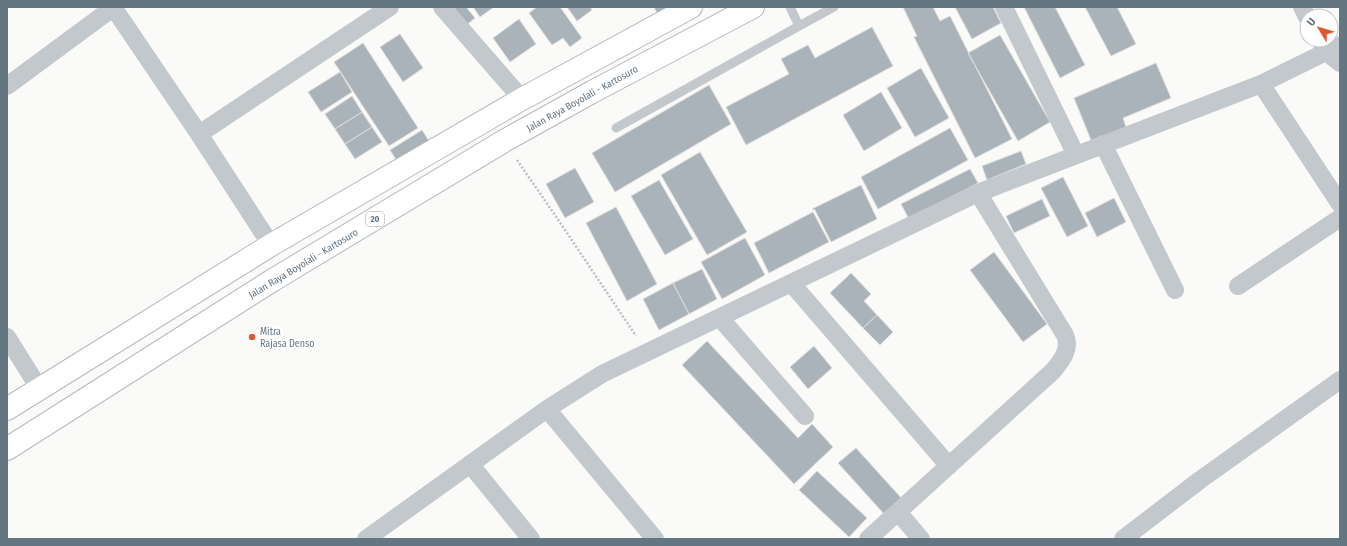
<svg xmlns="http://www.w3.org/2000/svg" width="1347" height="546" viewBox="0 0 1347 546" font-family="'Fira Sans Condensed',sans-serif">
  <rect width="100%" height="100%" fill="#fafaf8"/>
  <path fill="#aab3b9" stroke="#dcdcda" d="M 448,7 L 466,7 L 475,18 L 464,27 Z
    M 473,7 L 494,7 L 480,17 Z
    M 537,7 L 560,7 L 582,38 L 570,47 L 563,38 L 552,45 L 529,13 Z
    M 567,7 L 590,7 L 592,10 L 577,21 Z
    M 654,7 L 681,7 L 660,19 Z
    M 903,7 L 933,7 L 940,21 L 950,16 L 1012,139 L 975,158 L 914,37 L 917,36 Z
    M 955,7 L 993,7 L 1001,23 L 972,39 Z
    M 1024,7 L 1055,7 L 1085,65 L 1060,78 Z
    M 1085,7 L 1117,7 L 1136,44 L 1111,56 Z
    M 519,19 L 536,44 L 510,62 L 493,38 Z
    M 872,27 L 893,66 L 746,145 L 726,107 L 789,74 L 781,59 L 808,45 L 815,58 Z
    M 400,34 L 423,68 L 403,82 L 380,47 Z
    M 1000,35 L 1050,122 L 1018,141 L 968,53 Z
    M 363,43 L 418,128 L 389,146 L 334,62 Z
    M 1156,63 L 1171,98 L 1123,118 L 1127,130 L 1093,145 L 1074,98 Z
    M 921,68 L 949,118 L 915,137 L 887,88 Z
    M 340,72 L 352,92 L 321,112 L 308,92 Z
    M 709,85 L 731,124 L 615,192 L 592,153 Z
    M 881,92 L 902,128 L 864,151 L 843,115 Z
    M 352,96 L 362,112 L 335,129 L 325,114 Z
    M 362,112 L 372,127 L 345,144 L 335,129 Z
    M 372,127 L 382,142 L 355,159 L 345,144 Z
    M 950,128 L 968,160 L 878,209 L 861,177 Z
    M 422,130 L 432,146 L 400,166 L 390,150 Z
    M 1021,151 L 1026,164 L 987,180 L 982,166 Z
    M 700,152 L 747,232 L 707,255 L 661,175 Z
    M 575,168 L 594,202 L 565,218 L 546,184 Z
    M 970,169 L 978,183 L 909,219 L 901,204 Z
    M 1063,177 L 1088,226 L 1067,237 L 1041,188 Z
    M 659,180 L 693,239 L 665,255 L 631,196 Z
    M 861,185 L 877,219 L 831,242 L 815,210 L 812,209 Z
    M 1114,198 L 1126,222 L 1097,237 L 1085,213 Z
    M 1042,199 L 1050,216 L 1014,233 L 1006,216 Z
    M 616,207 L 657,284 L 627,301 L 586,223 Z
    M 813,212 L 829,242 L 769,273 L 754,243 Z
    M 745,238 L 765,275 L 722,299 L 701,262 Z
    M 994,252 L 1047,324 L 1023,342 L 970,270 Z
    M 702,269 L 717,299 L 689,314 L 673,283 Z
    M 851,273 L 871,294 L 864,301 L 877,315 L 863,328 L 830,293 Z
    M 673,283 L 689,314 L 659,330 L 643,299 Z
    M 877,315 L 893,332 L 880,345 L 863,328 Z
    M 707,341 L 798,438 L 812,424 L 833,447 L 794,484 L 682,365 Z
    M 814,346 L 832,368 L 808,389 L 790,367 Z
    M 856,448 L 903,500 L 885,515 L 838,463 Z
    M 817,471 L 867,518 L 849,537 L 799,490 Z"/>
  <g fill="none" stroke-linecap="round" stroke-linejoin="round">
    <g stroke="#b4b9bd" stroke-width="24">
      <path id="highway" d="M 7,409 L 271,245 L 522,99 L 691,7
        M 7,449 L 273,280 L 504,141 L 592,92 L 753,7"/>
    </g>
    <path stroke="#bbbfc2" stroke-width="2.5" stroke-dasharray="2 2" stroke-linecap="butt" d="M 517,160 L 557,218 L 636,336"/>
    <path stroke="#c3c8cc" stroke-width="9" d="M 799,26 L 834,7
      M 616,128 L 799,26 L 790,7"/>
    <path stroke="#c3c8cc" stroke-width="18" d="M 113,7 L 199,134 L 271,245
      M 442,7 L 522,99
      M 1004,7 L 1076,155
      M 1302,7 L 1307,17
      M 1320,40 L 1326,52 L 1340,63
      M 1261,84 L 1340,204
      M 7,86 L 114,7
      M 199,134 L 390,7
      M 1103,144 L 1175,290
      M 792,284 L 949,466
      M 1238,286 L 1340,218
      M 720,318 L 805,416
      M 7,337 L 39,388
      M 547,409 L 655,539
      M 470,464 L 531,539
      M 898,512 L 921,539
      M 366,539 L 547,409 L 602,374 L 978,193 L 1261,84 L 1340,45
      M 868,539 L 1053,371 C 1062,360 1071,349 1065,335 L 978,193
      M 1123,539 L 1200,480 L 1340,380"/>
    <use href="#highway" stroke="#fff" stroke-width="22"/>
  </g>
  <circle fill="#e4572e" stroke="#fff" stroke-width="1.5" cx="252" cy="337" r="4"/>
  <g text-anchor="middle" stroke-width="4" stroke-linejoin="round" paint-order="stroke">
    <rect fill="#fff" stroke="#939fa8" stroke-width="1" x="366" y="212" width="18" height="14" rx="3"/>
    <g font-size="9" font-weight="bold" fill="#657683">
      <text x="375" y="222">20</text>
    </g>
    <g font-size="10" fill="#657683" stroke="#fff">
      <text transform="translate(582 98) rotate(-29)" y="4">Jalan Raya Boyolali - Kartosuro</text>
      <text transform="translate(303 263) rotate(-31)" y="4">Jalan Raya Boyolali - Kartosuro</text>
    </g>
    <g font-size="10" fill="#657683" stroke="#fff" text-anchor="start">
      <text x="260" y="335">Mitra<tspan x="260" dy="12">Rajasa Denso</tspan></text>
    </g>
  </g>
  <rect width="1347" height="546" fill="none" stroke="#657683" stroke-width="16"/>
  <g transform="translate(1319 28) rotate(308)"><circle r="19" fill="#ffffff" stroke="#c1c8cd"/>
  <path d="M0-3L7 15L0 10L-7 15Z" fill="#e4572e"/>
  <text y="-6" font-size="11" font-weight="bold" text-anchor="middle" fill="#657683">U</text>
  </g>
</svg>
